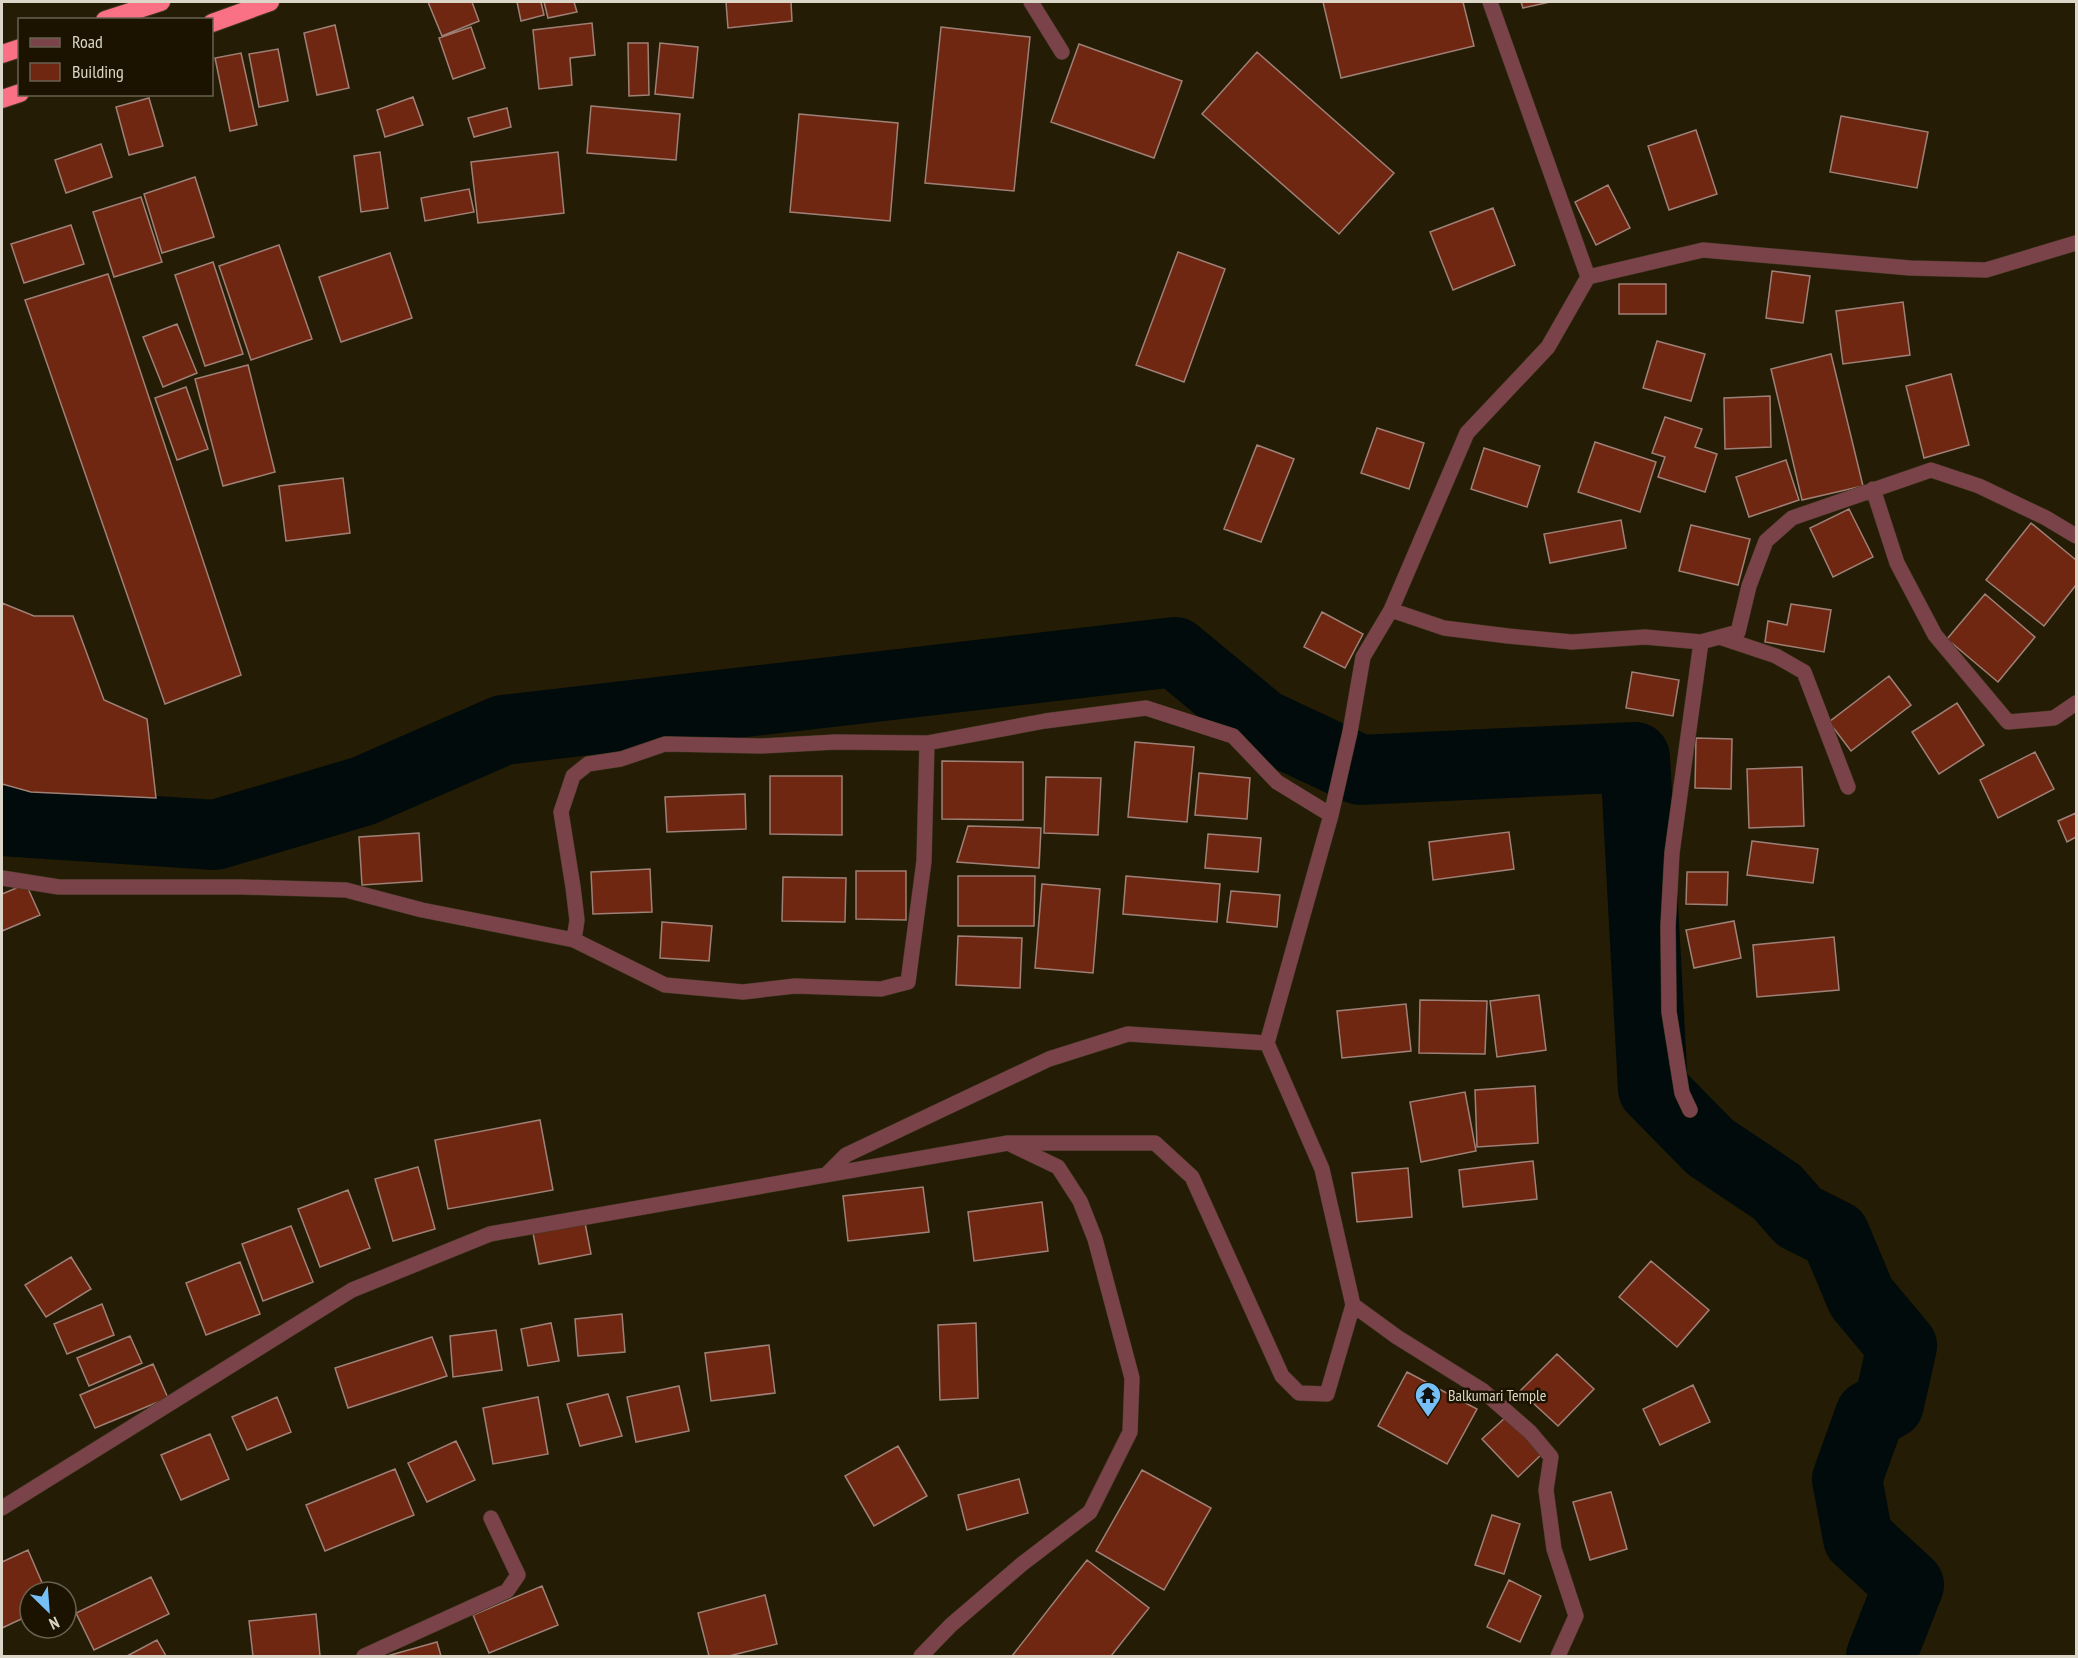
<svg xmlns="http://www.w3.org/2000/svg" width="2078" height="1658" viewBox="0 0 2078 1658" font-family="'PT Sans Narrow',sans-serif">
  <rect width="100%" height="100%" fill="#241c04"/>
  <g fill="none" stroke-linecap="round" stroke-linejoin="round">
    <path stroke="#010b0c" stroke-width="70" d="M 2,821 L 215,835 L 363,791 L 503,730 L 1175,652 L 1262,724 L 1360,770 L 1635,757 L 1653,1089 L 1710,1147 L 1777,1192 L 1799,1217 L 1835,1235 L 1861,1297 L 1902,1346 L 1889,1404 L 1870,1415 L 1847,1479 L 1858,1538 L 1909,1585 L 1881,1656"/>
  </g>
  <path fill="#6f2712" stroke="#9f8077" stroke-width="1.5" d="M 428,2 L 472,2 L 479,21 L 442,36 Z
    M 517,2 L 541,2 L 544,15 L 521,21 Z
    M 544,2 L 574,2 L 577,12 L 548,18 Z
    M 726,2 L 791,2 L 792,21 L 728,28 Z
    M 1323,2 L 1463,2 L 1474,46 L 1341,78 Z
    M 1521,2 L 1550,2 L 1523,8 Z
    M 592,23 L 595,55 L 570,58 L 572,85 L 539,89 L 533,30 Z
    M 335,25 L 349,88 L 317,95 L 304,33 Z
    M 471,27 L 485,68 L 453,79 L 439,38 Z
    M 941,27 L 1030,37 L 1014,191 L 925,183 Z
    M 628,43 L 648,43 L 649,95 L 629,96 Z
    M 660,43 L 698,47 L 693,98 L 655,94 Z
    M 1079,44 L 1182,81 L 1154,158 L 1051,122 Z
    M 278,49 L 288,101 L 259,107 L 249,54 Z
    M 1257,52 L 1394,173 L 1339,234 L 1202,114 Z
    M 241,53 L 257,125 L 230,131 L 215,58 Z
    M 413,97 L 423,125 L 385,137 L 377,110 Z
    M 149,98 L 163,146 L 129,155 L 116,107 Z
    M 591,106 L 680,114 L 676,160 L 587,153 Z
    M 507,108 L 511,127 L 474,137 L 468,118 Z
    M 799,114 L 898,123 L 890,221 L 790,212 Z
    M 1841,116 L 1928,132 L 1917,188 L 1830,172 Z
    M 1696,130 L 1717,194 L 1669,210 L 1648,146 Z
    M 101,144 L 112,177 L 66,193 L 55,160 Z
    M 380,152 L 388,208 L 361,212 L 354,156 Z
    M 558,152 L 564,213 L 478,223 L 471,162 Z
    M 195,177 L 214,237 L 162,253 L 144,194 Z
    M 1608,185 L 1630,228 L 1596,245 L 1575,202 Z
    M 469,189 L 474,212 L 425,221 L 421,198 Z
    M 141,197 L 162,262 L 114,277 L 93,212 Z
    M 1493,208 L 1515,265 L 1453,290 L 1430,232 Z
    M 71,225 L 84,264 L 24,283 L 11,244 Z
    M 279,245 L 312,339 L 251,360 L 219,266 Z
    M 1178,252 L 1225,269 L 1184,382 L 1136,365 Z
    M 390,253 L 412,318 L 341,342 L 319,277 Z
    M 213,262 L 243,354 L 205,366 L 175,275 Z
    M 1772,271 L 1810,276 L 1803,323 L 1766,318 Z
    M 108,274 L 241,675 L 165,704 L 25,300 Z
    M 1619,284 L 1666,284 L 1666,314 L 1619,314 Z
    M 1903,302 L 1910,355 L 1843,364 L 1836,311 Z
    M 177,324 L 197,373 L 163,387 L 143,337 Z
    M 1657,341 L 1705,354 L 1691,401 L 1643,388 Z
    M 1831,354 L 1863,486 L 1802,500 L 1771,369 Z
    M 248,365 L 275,472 L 223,486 L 195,379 Z
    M 1951,374 L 1969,445 L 1924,458 L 1906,386 Z
    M 186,387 L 208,449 L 177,460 L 155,398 Z
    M 1770,396 L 1771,447 L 1725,449 L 1724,398 Z
    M 1665,417 L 1702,429 L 1695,447 L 1717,454 L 1705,492 L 1658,477 L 1665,457 L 1652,453 Z
    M 1377,428 L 1424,443 L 1409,489 L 1361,473 Z
    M 1595,442 L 1656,462 L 1640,512 L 1578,492 Z
    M 1257,445 L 1294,459 L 1261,542 L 1224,529 Z
    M 1484,448 L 1540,466 L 1527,507 L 1471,489 Z
    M 1786,460 L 1799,500 L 1749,517 L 1736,477 Z
    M 343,478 L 350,533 L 286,541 L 279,486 Z
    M 1849,509 L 1873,557 L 1833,577 L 1810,528 Z
    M 1621,520 L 1626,548 L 1550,563 L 1544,534 Z
    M 2031,523 L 2076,560 L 2076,585 L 2044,626 L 1986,580 Z
    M 1691,525 L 1750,539 L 1738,585 L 1679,571 Z
    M 1985,594 L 2035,637 L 1998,682 L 1947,639 Z
    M 2,603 L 34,616 L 73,616 L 104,700 L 147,719 L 156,798 L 31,792 L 2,784 Z
    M 1791,604 L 1831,610 L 1824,652 L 1765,642 L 1768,621 L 1787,625 Z
    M 1322,612 L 1363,634 L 1345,668 L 1304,647 Z
    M 1632,672 L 1679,680 L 1673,716 L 1626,708 Z
    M 1889,676 L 1911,705 L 1851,751 L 1829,722 Z
    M 1957,703 L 1984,745 L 1939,774 L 1912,732 Z
    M 1696,738 L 1732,739 L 1731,789 L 1695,788 Z
    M 1135,742 L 1194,747 L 1187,822 L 1128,817 Z
    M 2035,752 L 2054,789 L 1998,818 L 1980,780 Z
    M 942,761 L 1023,762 L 1023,820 L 942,819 Z
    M 1802,767 L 1804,826 L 1749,828 L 1747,769 Z
    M 1199,773 L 1250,778 L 1247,819 L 1195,815 Z
    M 770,776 L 842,776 L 842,835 L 770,834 Z
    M 1046,777 L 1101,778 L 1098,835 L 1044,833 Z
    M 745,794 L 746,829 L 667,832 L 665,797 Z
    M 2076,813 L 2076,837 L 2067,842 L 2058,821 Z
    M 968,826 L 1041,828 L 1039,868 L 957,862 Z
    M 1509,832 L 1514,869 L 1433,880 L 1429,842 Z
    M 419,833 L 422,881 L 362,885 L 359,837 Z
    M 1208,834 L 1261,838 L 1258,872 L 1205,868 Z
    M 1752,841 L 1818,849 L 1813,883 L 1747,875 Z
    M 650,869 L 652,912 L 593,914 L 591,872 Z
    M 856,871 L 906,871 L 906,920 L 856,919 Z
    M 1687,872 L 1728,872 L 1727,905 L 1686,904 Z
    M 958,876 L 1035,876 L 1034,926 L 958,926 Z
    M 1126,876 L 1220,884 L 1217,922 L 1123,914 Z
    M 783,877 L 846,878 L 845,922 L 782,921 Z
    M 26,884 L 40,915 L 2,931 L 2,894 Z
    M 1042,884 L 1100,889 L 1093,973 L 1035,968 Z
    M 1231,891 L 1280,895 L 1277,927 L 1227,922 Z
    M 1734,921 L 1741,958 L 1694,968 L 1686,930 Z
    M 662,922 L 712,926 L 709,961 L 660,958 Z
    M 958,936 L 1022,938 L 1020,988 L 956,985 Z
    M 1834,937 L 1839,990 L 1757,997 L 1753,945 Z
    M 1539,995 L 1546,1050 L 1497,1057 L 1490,1001 Z
    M 1420,1000 L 1487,1001 L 1485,1054 L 1419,1053 Z
    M 1406,1004 L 1411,1051 L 1342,1058 L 1337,1011 Z
    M 1535,1086 L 1538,1143 L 1477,1147 L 1475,1090 Z
    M 1465,1092 L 1476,1151 L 1421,1162 L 1410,1102 Z
    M 540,1120 L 553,1190 L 448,1209 L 435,1140 Z
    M 1533,1161 L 1537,1199 L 1463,1207 L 1459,1170 Z
    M 418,1167 L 435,1229 L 393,1241 L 375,1179 Z
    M 1408,1168 L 1412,1217 L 1357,1222 L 1352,1173 Z
    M 923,1187 L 929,1232 L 848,1241 L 843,1196 Z
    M 348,1190 L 370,1248 L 320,1267 L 298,1209 Z
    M 1042,1202 L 1048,1251 L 974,1261 L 968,1212 Z
    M 585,1223 L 591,1254 L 539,1264 L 533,1233 Z
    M 291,1226 L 313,1282 L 263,1301 L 242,1244 Z
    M 71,1257 L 91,1289 L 46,1317 L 25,1285 Z
    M 1651,1261 L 1709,1310 L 1677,1347 L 1619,1297 Z
    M 240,1262 L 260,1314 L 206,1335 L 186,1283 Z
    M 102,1304 L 114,1335 L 67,1354 L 54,1324 Z
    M 622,1314 L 625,1352 L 578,1356 L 575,1319 Z
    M 551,1323 L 559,1361 L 528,1366 L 521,1329 Z
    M 976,1323 L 978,1398 L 940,1400 L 938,1325 Z
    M 496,1330 L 502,1370 L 453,1377 L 450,1336 Z
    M 130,1336 L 142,1363 L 89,1386 L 77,1358 Z
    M 432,1337 L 447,1376 L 348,1408 L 335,1368 Z
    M 769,1345 L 775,1393 L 711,1401 L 705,1353 Z
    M 1557,1354 L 1594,1389 L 1558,1426 L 1520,1391 Z
    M 153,1364 L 168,1398 L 95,1428 L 80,1395 Z
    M 1407,1372 L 1477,1409 L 1447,1464 L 1378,1426 Z
    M 1693,1385 L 1710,1422 L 1660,1445 L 1643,1409 Z
    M 679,1386 L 689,1431 L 636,1442 L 627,1397 Z
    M 608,1394 L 622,1436 L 580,1446 L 567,1404 Z
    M 277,1397 L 291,1432 L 247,1450 L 232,1417 Z
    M 538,1397 L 548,1454 L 493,1464 L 483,1408 Z
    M 1507,1416 L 1543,1453 L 1518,1477 L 1482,1439 Z
    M 210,1434 L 229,1479 L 181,1500 L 161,1455 Z
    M 456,1441 L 475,1480 L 427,1502 L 408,1463 Z
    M 898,1446 L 927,1496 L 874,1526 L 845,1476 Z
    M 395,1469 L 414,1515 L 325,1551 L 306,1505 Z
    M 1142,1470 L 1211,1508 L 1164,1590 L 1096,1551 Z
    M 1019,1479 L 1028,1513 L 967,1530 L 958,1495 Z
    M 1611,1492 L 1627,1549 L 1590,1560 L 1573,1502 Z
    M 1492,1515 L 1520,1524 L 1504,1574 L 1475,1565 Z
    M 28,1550 L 46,1592 L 30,1592 L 30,1615 L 2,1628 L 2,1562 Z
    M 1087,1560 L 1149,1608 L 1111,1656 L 1012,1656 Z
    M 151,1577 L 169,1614 L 94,1650 L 76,1613 Z
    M 1509,1580 L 1541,1596 L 1520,1642 L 1487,1627 Z
    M 542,1586 L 558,1625 L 489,1653 L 473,1615 Z
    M 765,1595 L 777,1644 L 729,1656 L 709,1656 L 698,1613 Z
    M 316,1614 L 320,1656 L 253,1656 L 249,1621 Z
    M 157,1640 L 166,1656 L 127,1656 Z
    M 437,1642 L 441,1656 L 387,1656 Z"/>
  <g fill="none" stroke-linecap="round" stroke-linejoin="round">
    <g stroke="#3e361f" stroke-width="16">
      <path id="street" d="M 1031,2 L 1062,52
        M 1588,277 L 1703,250 L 1910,268 L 1986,270 L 2076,243
        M 1873,489 L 1897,563 L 1935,635 L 2008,722 L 2054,718 L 2076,703
        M 1391,610 L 1444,628 L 1508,636 L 1572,642 L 1645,637 L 1701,642 L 1738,632 L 1749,586 L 1766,541 L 1792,518 L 1931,470 L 1979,486 L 2046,518 L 2076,536
        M 1722,638 L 1776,656 L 1804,672 L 1848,787
        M 2,878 L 59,887 L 243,887 L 346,890 L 422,910 L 574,940 L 665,985 L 743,992 L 795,986 L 881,989 L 908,982 L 924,861 L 927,743
        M 574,940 L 577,920 L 573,887 L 561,812 L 573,776 L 588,764 L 621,759 L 665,744 L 761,746 L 836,742 L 927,743 L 1045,721 L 1146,708 L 1233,736 L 1277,782 L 1331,815
        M 1690,1110 L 1682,1093 L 1669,1012 L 1668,926 L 1672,853 L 1701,642
        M 826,1175 L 846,1155 L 1049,1059 L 1128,1034 L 1267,1043
        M 1353,1305 L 1397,1337 L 1482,1390 L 1530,1432 L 1551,1457 L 1546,1490 L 1554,1549 L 1576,1616 L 1558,1656
        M 2,1508 L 352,1290 L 490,1234 L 1008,1143 L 1155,1143 L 1192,1177 L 1282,1376 L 1299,1393 L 1327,1394 L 1353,1305 L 1322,1169 L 1267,1043 L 1331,815 L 1350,732 L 1363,657 L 1391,610 L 1467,433 L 1548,347 L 1588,277 L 1490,2
        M 364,1656 L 507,1591 L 518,1575 L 491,1518
        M 921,1656 L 951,1625 L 1022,1564 L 1090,1512 L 1130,1432 L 1132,1378 L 1095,1239 L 1080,1201 L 1058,1167 L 1012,1145"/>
    </g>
    <g stroke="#3e361f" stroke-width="20">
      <path id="highway" d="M 105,20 L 161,2
        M 212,23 L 270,2
        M 2,54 L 20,48
        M 2,99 L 20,93"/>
    </g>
    <use href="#street" stroke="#794349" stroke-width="15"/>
    <use href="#highway" stroke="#fa7185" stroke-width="18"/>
  </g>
  <defs>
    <g id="temple-pin" transform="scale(1.35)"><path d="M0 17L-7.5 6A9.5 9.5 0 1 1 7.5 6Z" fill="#76c0f7" stroke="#1b1300"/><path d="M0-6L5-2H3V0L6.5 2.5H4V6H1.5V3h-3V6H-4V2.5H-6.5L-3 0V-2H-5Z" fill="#111"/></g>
  </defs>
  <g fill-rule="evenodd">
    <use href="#temple-pin" x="1428" y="1395"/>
  </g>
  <g text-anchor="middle" stroke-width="5" stroke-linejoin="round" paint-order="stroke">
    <g font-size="16" fill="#dbd6c7" stroke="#1b1300" text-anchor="start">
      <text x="1448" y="1401">Balkumari Temple</text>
    </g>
  </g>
  <rect width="2078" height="1658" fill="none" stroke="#dbd6c7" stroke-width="6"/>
  <rect x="18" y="18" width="195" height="78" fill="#1b1300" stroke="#686150" stroke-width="1.5"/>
  <rect x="30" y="38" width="30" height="9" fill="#794349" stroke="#686150" stroke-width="1.5"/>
  <text x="72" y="48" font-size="18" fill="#dbd6c7">Road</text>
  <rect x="30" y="63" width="30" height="18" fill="#6f2712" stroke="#686150" stroke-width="1.5"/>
  <text x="72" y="78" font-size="18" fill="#dbd6c7">Building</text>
  <g transform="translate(48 1610) rotate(155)"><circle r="28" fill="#1b1300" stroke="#686150" stroke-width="1.5"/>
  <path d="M0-4.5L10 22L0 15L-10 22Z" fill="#76c0f7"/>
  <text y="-9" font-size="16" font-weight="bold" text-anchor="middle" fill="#dbd6c7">N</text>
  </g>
</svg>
